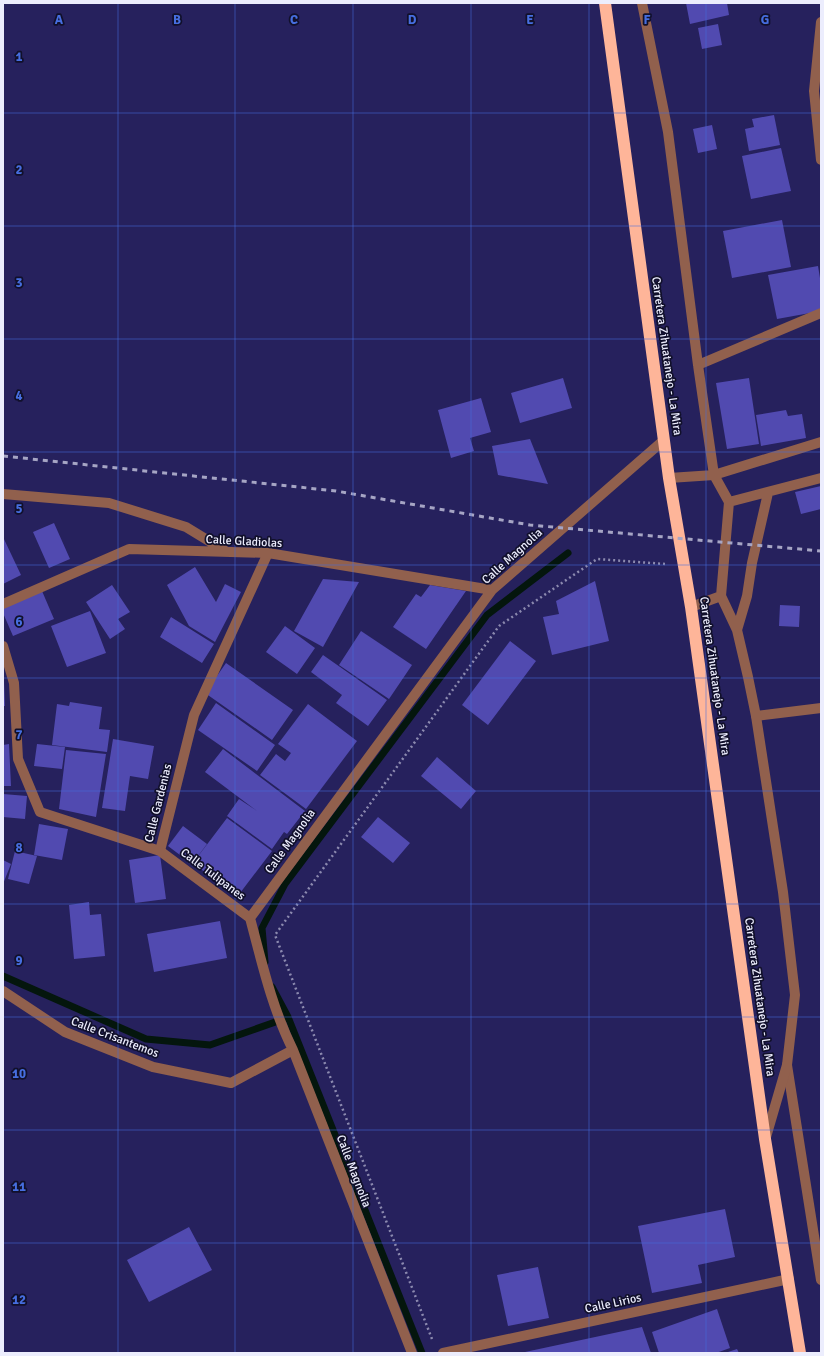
<svg xmlns="http://www.w3.org/2000/svg" width="824" height="1356" viewBox="0 0 824 1356" font-family="Signika,sans-serif">
  <rect width="100%" height="100%" fill="#26215d"/>
  <g fill="none" stroke-linecap="round" stroke-linejoin="round">
    <path stroke="#04160d" stroke-width="7" d="M 265,962 L 262,928 L 285,884 L 487,615 L 568,553
      M 3,976 L 146,1039 L 210,1045 L 284,1019
      M 272,987 L 288,1017 L 422,1353"/>
  </g>
  <path fill="#514ab0" d="M 686,3 L 727,3 L 729,15 L 690,24 Z
    M 718,24 L 722,45 L 702,49 L 698,28 Z
    M 774,115 L 780,145 L 749,151 L 745,129 L 754,127 L 752,119 Z
    M 712,125 L 717,149 L 698,153 L 693,129 Z
    M 781,148 L 791,191 L 751,199 L 742,156 Z
    M 782,220 L 791,267 L 732,278 L 723,231 Z
    M 818,266 L 821,284 L 821,311 L 777,319 L 768,275 Z
    M 563,378 L 572,408 L 520,423 L 511,393 Z
    M 749,378 L 759,444 L 727,449 L 716,383 Z
    M 481,398 L 491,432 L 470,438 L 474,451 L 451,458 L 438,410 Z
    M 786,410 L 788,416 L 802,414 L 806,438 L 761,446 L 756,415 Z
    M 530,439 L 548,484 L 498,475 L 492,446 Z
    M 821,486 L 821,509 L 801,514 L 795,492 Z
    M 54,523 L 70,559 L 49,568 L 33,532 Z
    M 3,537 L 21,575 L 3,584 Z
    M 195,567 L 216,602 L 225,584 L 241,592 L 215,642 L 189,626 L 167,585 Z
    M 323,579 L 359,582 L 323,647 L 294,631 Z
    M 595,581 L 609,641 L 552,655 L 543,617 L 559,614 L 556,601 Z
    M 112,585 L 130,612 L 118,619 L 125,629 L 110,639 L 86,602 Z
    M 430,585 L 466,591 L 426,649 L 393,627 L 416,594 L 421,597 Z
    M 42,591 L 54,619 L 13,636 L 3,613 L 3,608 Z
    M 780,605 L 800,606 L 799,627 L 779,626 Z
    M 90,611 L 106,653 L 67,667 L 51,626 Z
    M 171,617 L 214,644 L 202,663 L 160,637 Z
    M 285,626 L 315,648 L 297,674 L 266,652 Z
    M 361,631 L 412,665 L 389,699 L 339,665 Z
    M 510,641 L 536,661 L 488,725 L 462,705 Z
    M 323,655 L 387,700 L 368,726 L 336,703 L 342,695 L 311,672 Z
    M 226,663 L 293,710 L 272,740 L 205,693 Z
    M 3,681 L 4,681 L 5,706 L 3,706 Z
    M 70,702 L 102,707 L 99,729 L 110,730 L 107,752 L 52,745 L 57,704 L 69,706 Z
    M 216,703 L 275,745 L 257,771 L 198,730 Z
    M 308,704 L 357,741 L 306,809 L 260,775 L 276,754 L 285,761 L 291,753 L 278,744 Z
    M 113,739 L 154,746 L 148,779 L 130,776 L 125,811 L 102,808 Z
    M 9,744 L 11,786 L 3,786 L 3,745 Z
    M 37,744 L 65,747 L 62,769 L 34,766 Z
    M 223,749 L 305,811 L 287,834 L 284,832 L 272,849 L 227,816 L 239,799 L 257,811 L 205,772 Z
    M 66,750 L 106,754 L 96,817 L 59,809 Z
    M 437,757 L 476,791 L 461,809 L 421,776 Z
    M 3,794 L 27,796 L 25,819 L 3,817 Z
    M 378,817 L 410,843 L 393,863 L 361,837 Z
    M 227,818 L 272,851 L 237,897 L 193,863 Z
    M 39,824 L 68,829 L 62,860 L 34,855 Z
    M 183,826 L 207,844 L 192,864 L 168,846 Z
    M 15,851 L 37,856 L 29,884 L 8,879 Z
    M 160,855 L 166,899 L 135,903 L 129,860 Z
    M 3,860 L 11,864 L 3,884 Z
    M 89,902 L 90,915 L 101,914 L 105,956 L 74,959 L 69,905 Z
    M 220,921 L 227,958 L 154,972 L 147,934 Z
    M 725,1209 L 735,1257 L 698,1265 L 702,1283 L 652,1293 L 638,1226 Z
    M 189,1227 L 212,1270 L 149,1302 L 127,1260 Z
    M 538,1267 L 549,1318 L 508,1326 L 497,1275 Z
    M 717,1309 L 730,1348 L 716,1353 L 659,1353 L 652,1332 Z
    M 642,1327 L 651,1353 L 525,1353 L 525,1352 Z
    M 737,1349 L 739,1353 L 725,1353 Z"/>
  <g fill="none" stroke-linecap="round" stroke-linejoin="round">
    <path stroke="#8c8aaf" stroke-width="2.5" stroke-dasharray="2 3" stroke-linecap="butt" d="M 432,1339 L 275,935 L 499,626 L 597,559 L 665,564"/>
    <path stroke="#91604d" stroke-width="10" d="M 756,716 L 821,708
      M 787,1065 L 821,1280"/>
    <path stroke="#91604d" stroke-width="10" d="M 642,3 L 668,132 L 698,365 L 714,475 L 729,502 L 721,596
      M 821,22 L 814,91 L 821,160
      M 698,365 L 821,313
      M 669,478 L 714,475 L 821,442
      M 3,494 L 109,503 L 186,527 L 227,552
      M 729,502 L 821,478
      M 3,604 L 129,549 L 268,553 L 492,590
      M 691,607 L 721,596 L 737,630 L 748,677 L 756,716 L 783,892 L 795,995 L 787,1065 L 766,1137
      M 737,630 L 747,596 L 752,563 L 768,493
      M 3,646 L 14,683 L 18,759 L 40,812 L 160,851 L 194,715 L 268,553
      M 160,851 L 250,918
      M 3,991 L 65,1032 L 153,1067 L 231,1083 L 293,1050
      M 412,1353 L 293,1050 C 272,1008 262,963 250,918 L 492,590 L 664,440
      M 443,1353 L 789,1279"/>
    <path stroke="#feb599" stroke-width="12" d="M 605,3 L 669,478 L 691,607 L 765,1139 L 800,1353"/>
    <path stroke="#a6a5c4" stroke-width="3" stroke-dasharray="5 5" stroke-linecap="butt" d="M 3,456 L 336,491 L 530,525 L 821,551"/>
  </g>
  <path fill="none" stroke="#466edf" stroke-width="1" stroke-opacity="0.55" d="M 118,3 L 118,1353M 235,3 L 235,1353M 353,3 L 353,1353M 471,3 L 471,1353M 589,3 L 589,1353M 706,3 L 706,1353M 3,113 L 821,113M 3,226 L 821,226M 3,339 L 821,339M 3,452 L 821,452M 3,565 L 821,565M 3,678 L 821,678M 3,791 L 821,791M 3,904 L 821,904M 3,1017 L 821,1017M 3,1130 L 821,1130M 3,1243 L 821,1243"/>
  <g text-anchor="middle" stroke-width="3.5" stroke-linejoin="round" paint-order="stroke">
    <g font-size="12" fill="#ecedfd" stroke="#11102b">
      <text transform="translate(667 356) rotate(82)" y="4">Carretera Zihuatanejo - La Mira</text>
      <text transform="translate(244 541) rotate(3)" y="4">Calle Gladiolas</text>
      <text transform="translate(512 556) rotate(-42)" y="4">Calle Magnolia</text>
      <text transform="translate(715 676) rotate(82)" y="4">Carretera Zihuatanejo - La Mira</text>
      <text transform="translate(158 803) rotate(-76)" y="4">Calle Gardenias</text>
      <text transform="translate(290 841) rotate(-54)" y="4">Calle Magnolia</text>
      <text transform="translate(213 874) rotate(37)" y="4">Calle Tulipanes</text>
      <text transform="translate(760 997) rotate(82)" y="4">Carretera Zihuatanejo - La Mira</text>
      <text transform="translate(115 1037) rotate(21)" y="4">Calle Crisantemos</text>
      <text transform="translate(354 1171) rotate(69)" y="4">Calle Magnolia</text>
      <text transform="translate(613 1303) rotate(-12)" y="4">Calle Lirios</text>
    </g>
  </g>
  <g font-size="13" text-anchor="middle" font-weight="bold" fill="#466edf" stroke="#11102b" stroke-width="3.5" stroke-linejoin="round" paint-order="stroke">
    <text x="59" y="24">A</text>
    <text x="177" y="24">B</text>
    <text x="294" y="24">C</text>
    <text x="412" y="24">D</text>
    <text x="530" y="24">E</text>
    <text x="647" y="24">F</text>
    <text x="765" y="24">G</text>
    <text x="19" y="61">1</text>
    <text x="19" y="174">2</text>
    <text x="19" y="287">3</text>
    <text x="19" y="400">4</text>
    <text x="19" y="513">5</text>
    <text x="19" y="626">6</text>
    <text x="19" y="739">7</text>
    <text x="19" y="852">8</text>
    <text x="19" y="965">9</text>
    <text x="19" y="1078">10</text>
    <text x="19" y="1191">11</text>
    <text x="19" y="1304">12</text>
  </g>
  <rect width="824" height="1356" fill="none" stroke="#ecedfd" stroke-width="8"/>
</svg>
